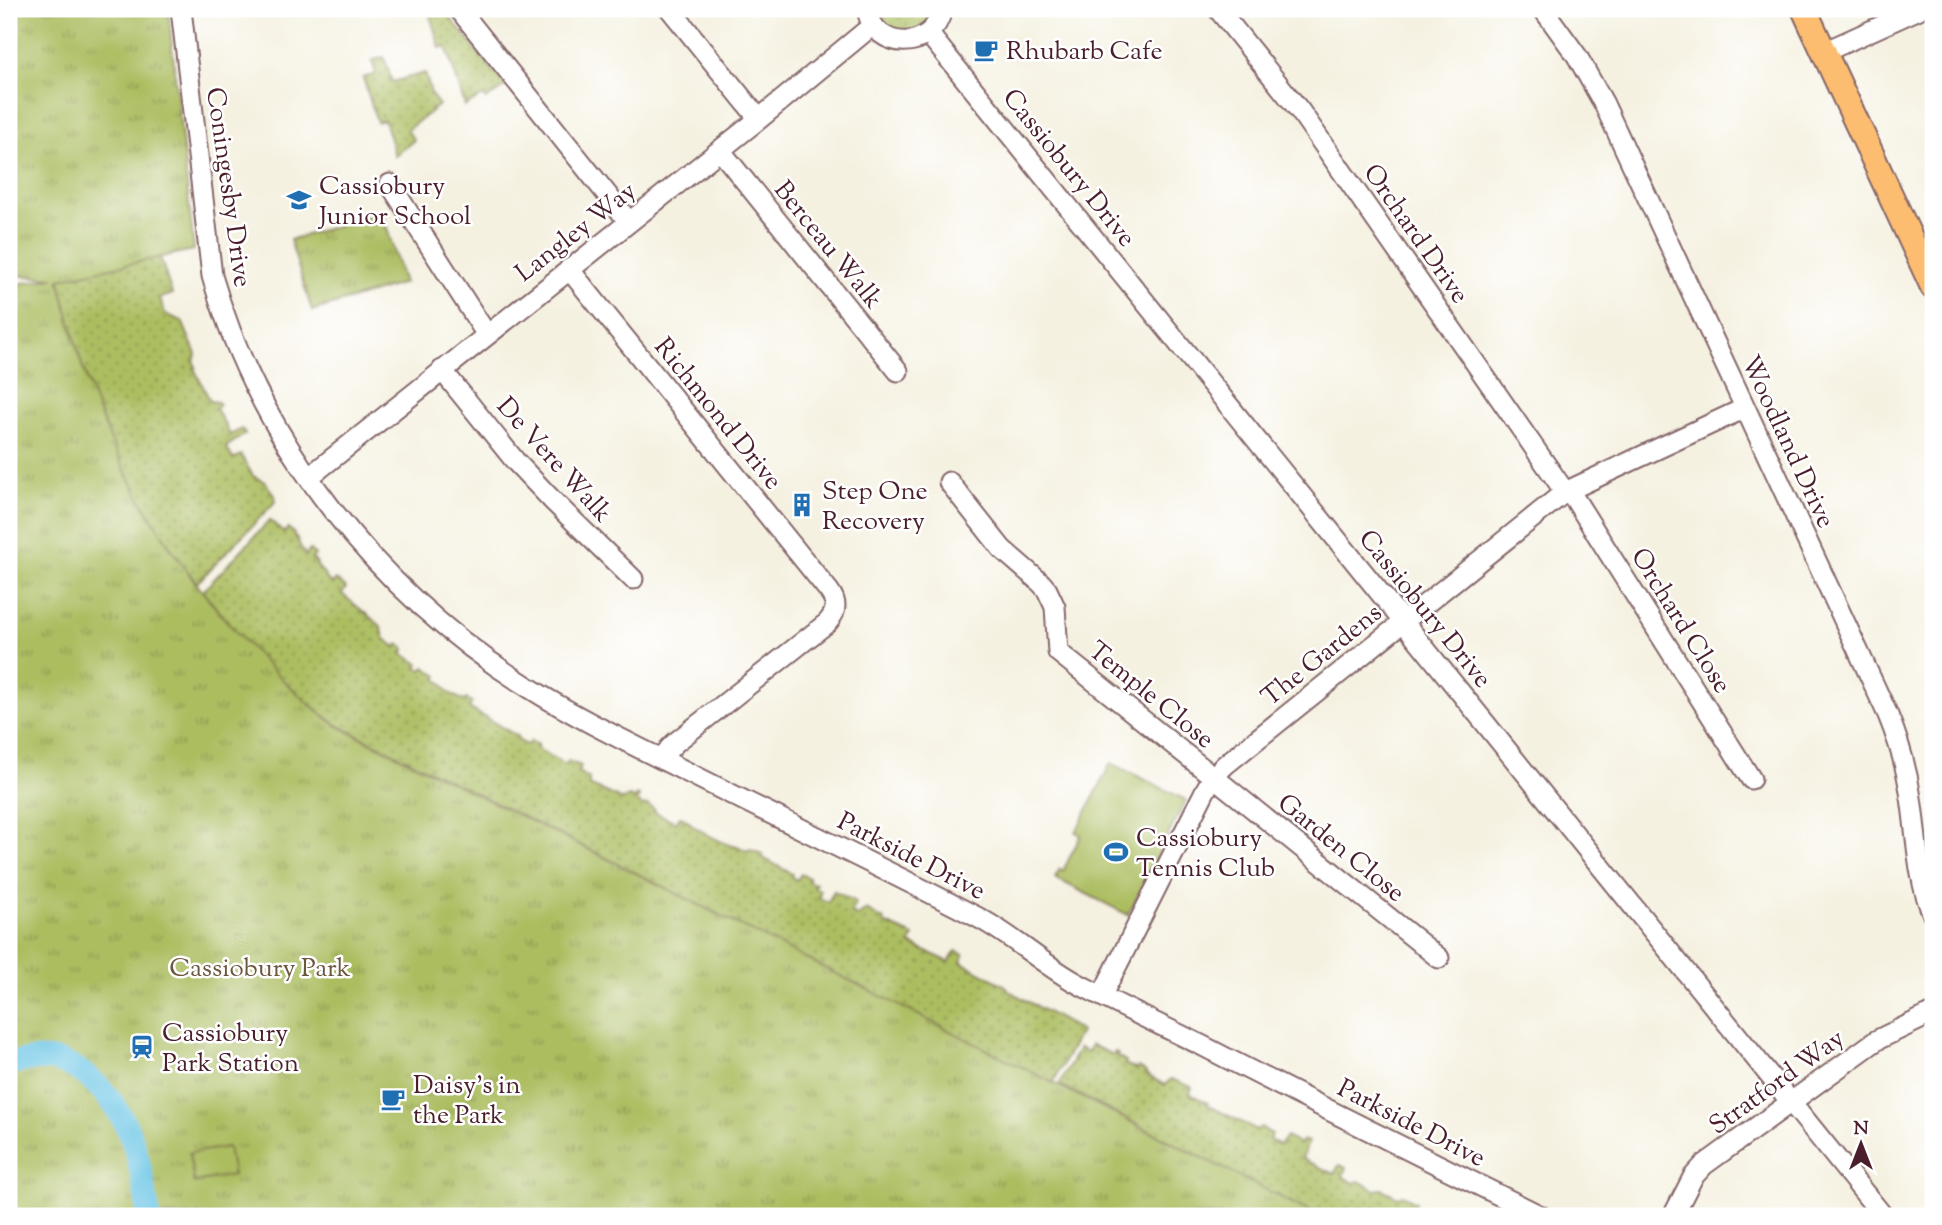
<svg xmlns="http://www.w3.org/2000/svg" width="1942" height="1225" viewBox="0 0 1942 1225" font-family="'Sorts Mill Goudy',serif">
  <defs>
    <pattern id="grass-dots" width="8" height="8" patternUnits="userSpaceOnUse" patternTransform="scale(1.75)"><rect width="8" height="8" fill="#acbd61"/><path d="M2 2h.1M6 6h.1" fill="none" stroke="#8e9950" stroke-width="1.8" stroke-linecap="round"/></pattern>
    <pattern id="park-tufts" width="24" height="20" patternUnits="userSpaceOnUse" patternTransform="scale(1.75)"><rect width="24" height="20" fill="#acbd61"/><path d="M3 7l-1-3M5 7V3M7 7l1-3M15 17l-1-3M17 17v-4M19 17l1-3" fill="none" stroke="#8e9950"/></pattern>
  </defs>
  <rect width="100%" height="100%" fill="#fff"/>
  <filter id="ink" filterUnits="userSpaceOnUse"><feTurbulence type="fractalNoise" baseFrequency=".0143" numOctaves="2"/><feDisplacementMap in="SourceGraphic" scale="14" xChannelSelector="R" yChannelSelector="G"/><feConvolveMatrix kernelMatrix="1 2 1 2 8 2 1 2 1" color-interpolation-filters="sRGB"/></filter>
  <filter id="wash" filterUnits="userSpaceOnUse"><feTurbulence type="fractalNoise" baseFrequency=".00686" numOctaves="4" result="noise"/><feDisplacementMap in="SourceGraphic" scale="28" xChannelSelector="R" yChannelSelector="G"/><feGaussianBlur stdDeviation="1.57" result="paint"/><feColorMatrix in="noise" values="0 0 0 0 0 0 0 0 0 0 0 0 0 0 0 0 0 1.4 0 .05"/><feComposite in="paint" operator="in"/></filter>
  <g filter="url(#wash)">
    <rect width="100%" height="100%" fill="#f5f1e1"/>
    <path fill="url(#grass-dots)" stroke="#7b6e46" stroke-width="2" d="M 428,9 L 443,9 L 506,86 L 486,100 L 483,96 L 465,106 L 446,46 L 440,48 Z
      M 876,9 L 933,9 C 931,13 929,20 925,24 C 908,40 882,31 876,9 Z
      M 384,57 L 392,82 L 425,73 L 432,96 L 439,105 L 407,130 L 414,140 L 395,156 L 384,120 L 377,122 L 363,78 L 376,74 L 372,61 Z
      M 160,257 L 172,294 L 160,298 L 165,314 L 182,321 L 196,354 L 194,362 L 196,367 L 194,368 L 210,401 L 218,402 L 220,405 L 216,408 L 230,435 L 242,429 L 245,434 L 226,447 L 233,459 L 241,455 L 253,476 L 265,482 L 275,496 L 276,501 L 197,583 C 148,525 108,443 84,371 C 74,341 67,309 59,278 Z
      M 270,520 L 284,533 L 288,528 L 294,534 L 294,535 C 300,541 299,549 306,555 L 310,550 L 315,555 L 312,559 L 317,563 L 316,565 C 323,571 325,579 332,584 L 336,580 L 346,588 L 342,594 L 380,625 L 385,639 L 396,647 L 399,644 L 405,649 L 402,653 L 419,664 L 417,667 L 422,670 L 425,667 L 438,676 L 436,679 L 442,683 L 448,692 L 464,701 L 466,699 L 472,702 L 469,708 L 517,736 L 519,741 L 528,745 L 531,741 L 538,745 L 536,748 L 566,765 L 568,761 L 581,766 L 578,772 L 589,778 L 589,785 L 623,800 L 629,797 L 635,799 L 637,795 L 639,796 L 637,802 L 644,806 L 648,805 L 655,810 L 654,812 L 676,822 L 680,816 C 687,819 691,825 698,829 C 709,836 722,842 734,847 L 735,845 L 748,851 L 750,849 L 762,854 L 763,858 L 792,874 L 791,877 L 797,880 L 801,874 L 809,878 L 808,881 L 814,884 L 817,882 L 814,887 L 820,890 L 819,898 L 828,902 L 834,891 L 856,902 L 851,913 L 857,916 L 866,910 L 884,920 L 884,923 L 914,936 L 910,944 C 923,951 936,955 949,962 L 956,951 L 964,955 L 961,962 L 1006,986 L 1009,991 L 1076,1028 L 1080,1032 L 1053,1083 L 566,838 L 337,725 C 285,690 240,641 203,591 Z
      M 1091,1045 L 1113,1055 L 1115,1052 L 1118,1054 L 1117,1056 L 1126,1061 L 1125,1064 L 1137,1070 L 1138,1067 L 1144,1070 L 1148,1076 L 1165,1085 L 1171,1079 L 1192,1087 L 1190,1094 L 1208,1103 L 1207,1105 L 1257,1130 L 1261,1128 L 1272,1134 L 1270,1140 L 1280,1145 L 1286,1137 L 1300,1144 L 1302,1140 L 1308,1142 L 1302,1159 L 1334,1174 L 1339,1165 L 1346,1168 L 1343,1177 L 1354,1183 L 1359,1181 L 1375,1190 L 1382,1189 L 1398,1197 L 1403,1195 L 1416,1202 L 1414,1207 L 1421,1210 L 1423,1207 L 1441,1216 L 1318,1216 L 1059,1085 L 1079,1048 L 1088,1052 Z"/>
    <path fill="url(#park-tufts)" stroke="#7b6e46" stroke-width="2" d="M 9,9 L 168,9 L 194,250 L 59,279 C 67,309 74,341 84,371 C 119,478 180,575 258,655 C 283,681 308,705 337,726 L 566,838 L 1318,1216 L 9,1216 L 9,285 L 54,278 L 9,275 Z
      M 382,212 L 404,283 L 312,311 L 290,240 Z"/>
    <path fill="#acbd61" stroke="#7b6e46" stroke-width="2" d="M 1111,763 L 1186,800 L 1128,915 L 1055,878 L 1060,869 L 1063,871 L 1081,835 L 1076,832 Z
      M 228,1147 L 233,1175 L 194,1182 L 189,1153 Z"/>
    <g fill="none" stroke-linecap="round" stroke-linejoin="round">
      <path stroke="#67c4e5" stroke-width="23" d="M 9,1064 C 21,1061 39,1058 52,1060 C 88,1067 115,1100 129,1132 C 140,1158 144,1188 149,1216"/>
    </g>
  </g>
  <g filter="url(#ink)">
    <g fill="none" stroke-linecap="round" stroke-linejoin="round">
      <g stroke="#86686b" stroke-width="23">
        <path id="minor" d="M 181,9 L 212,276 C 261,445 379,594 528,687 C 580,720 636,746 691,774 C 786,822 883,868 977,917 C 1012,935 1041,963 1075,982 C 1117,1005 1161,1025 1203,1046 C 1315,1104 1428,1160 1541,1216
          M 459,9 L 629,222
          M 670,9 L 759,119
          M 867,9 C 874,52 934,52 942,9
          M 1218,9 L 1300,111 L 1565,492
          M 1543,9 L 1577,56 L 1604,104 L 1888,715 C 1899,742 1907,769 1911,798 C 1917,837 1917,878 1933,915
          M 928,33 L 1883,1216
          M 1824,52 L 1919,9
          M 720,150 L 898,371
          M 390,184 L 487,335
          M 569,269 L 829,591 C 838,603 837,612 827,623 L 676,742 L 669,749 L 663,760
          M 442,370 L 516,462 L 554,502 L 633,579
          M 309,477 L 759,119 L 873,25
          M 949,482 L 1002,549 L 1041,583 L 1047,590 L 1055,607 L 1058,652 L 1439,958
          M 1569,490 L 1751,779
          M 1102,995 L 1206,789 L 1213,777 L 1225,765 L 1565,492 L 1745,408
          M 1673,1216 L 1693,1177 L 1704,1165 L 1877,1040 L 1933,1013"/>
      </g>
      <g stroke="#86686b" stroke-width="28">
        <path id="major" d="M 1804,9 L 1933,287"/>
      </g>
      <use href="#minor" stroke="#fff" stroke-width="19"/>
      <use href="#major" stroke="#fcbd6f" stroke-width="24"/>
    </g>
  </g>
  <defs>
    <g id="cafe-bare" transform="scale(1.89)"><path d="M-5.5-4.5H6V0H3Q3 3.5 0 3.5H-2.5Q-5.5 3.5-5.5 0ZM3-3.2v2h1.7v-2ZM-6 4.5H4V6H-6Z" fill="#1f6fb2" stroke="#fff" stroke-width="2.5" paint-order="stroke"/></g>
    <g id="school-bare" transform="scale(1.89)"><path d="M0-5L7-2L0 1L-7-2ZM-4 1L0 2.5L4 1V4Q0 6-4 4Z" fill="#1f6fb2" stroke="#fff" stroke-width="2.5" paint-order="stroke"/></g>
    <g id="building-bare" transform="scale(1.89)"><path d="M-4-6H4V6H1V3H-1V6H-4ZM-2.5-4.3h1.7v1.8h-1.7ZM.8-4.3h1.7v1.8H.8ZM-2.5-1h1.7V.8h-1.7ZM.8-1h1.7V.8H.8Z" fill="#1f6fb2" stroke="#fff" stroke-width="2.5" paint-order="stroke"/></g>
    <g id="stadium-bare" transform="scale(1.89)"><path d="M0-5a6.5 5 0 1 0 0 10a6.5 5 0 1 0 0-10ZM-3.5-1.8h7v3.6h-7Z" fill="#1f6fb2" stroke="#fff" stroke-width="2.5" paint-order="stroke"/></g>
    <g id="station-bare" transform="scale(1.89)"><path d="M-3-6H3Q5-6 5-4V2Q5 4 3 4L4.5 6H3L1.5 4h-3L-3 6H-4.5L-3 4Q-5 4-5 2V-4Q-5-6-3-6ZM-3.5-4v3h7v-3ZM-3.5 1v1.5H-2V1ZM2 1v1.5H3.5V1Z" fill="#1f6fb2" stroke="#fff" stroke-width="2.5" paint-order="stroke"/></g>
  </defs>
  <g fill-rule="evenodd">
    <use href="#cafe-bare" x="986" y="50"/>
    <use href="#school-bare" x="299" y="200"/>
    <use href="#building-bare" x="802" y="505"/>
    <use href="#stadium-bare" x="1116" y="852"/>
    <use href="#station-bare" x="142" y="1047"/>
    <use href="#cafe-bare" x="393" y="1099"/>
  </g>
  <g text-anchor="middle" stroke-width="5" stroke-linejoin="round" paint-order="stroke">
    <g font-size="26" fill="#4a1f2b" stroke="#fff" text-anchor="start">
      <text x="1006" y="59">Rhubarb Cafe</text>
      <text x="319" y="194">Cassiobury<tspan x="319" dy="30">Junior School</tspan></text>
      <text x="822" y="499">Step One<tspan x="822" dy="30">Recovery</tspan></text>
      <text x="1136" y="846">Cassiobury<tspan x="1136" dy="30">Tennis Club</tspan></text>
      <text x="162" y="1041">Cassiobury<tspan x="162" dy="30">Park Station</tspan></text>
      <text x="413" y="1093">Daisy’s in<tspan x="413" dy="30">the Park</tspan></text>
    </g>
    <g font-size="26" fill="#4a1f2b" stroke="#fff">
      <text transform="translate(1070 167) rotate(51)" y="9">Cassiobury Drive</text>
      <text transform="translate(230 187) rotate(82)" y="9">Coningesby Drive</text>
      <text transform="translate(575 231) rotate(-38)" y="9">Langley Way</text>
      <text transform="translate(1417 233) rotate(55)" y="9">Orchard Drive</text>
      <text transform="translate(829 244) rotate(51)" y="9">Berceau Walk</text>
      <text transform="translate(719 413) rotate(51)" y="9">Richmond Drive</text>
      <text transform="translate(1789 441) rotate(65)" y="9">Woodland Drive</text>
      <text transform="translate(555 459) rotate(48)" y="9">De Vere Walk</text>
      <text transform="translate(1426 608) rotate(51)" y="9">Cassiobury Drive</text>
      <text transform="translate(1682 620) rotate(58)" y="9">Orchard Close</text>
      <text transform="translate(1321 654) rotate(-39)" y="9">The Gardens</text>
      <text transform="translate(1152 694) rotate(39)" y="9">Temple Close</text>
      <text transform="translate(1342 847) rotate(39)" y="9">Garden Close</text>
      <text transform="translate(912 855) rotate(27)" y="9">Parkside Drive</text>
      <text transform="translate(1776 1081) rotate(-36)" y="9">Stratford Way</text>
      <text transform="translate(1412 1122) rotate(27)" y="9">Parkside Drive</text>
    </g>
    <g font-size="26" fill="#6c563e" stroke="#fff">
      <text x="260" y="976">Cassiobury Park</text>
    </g>
  </g>
  <rect width="1942" height="1225" fill="none" stroke="#fff" stroke-width="35"/>
  <g transform="translate(1861 1144)" stroke="#ffffff" stroke-width="5" paint-order="stroke">
  <path d="M0-5L12 26L0 18L-12 26Z" fill="#4a1f2b"/>
  <text y="-10" font-size="19" font-weight="bold" text-anchor="middle" fill="#4a1f2b">N</text>
  </g>
</svg>
